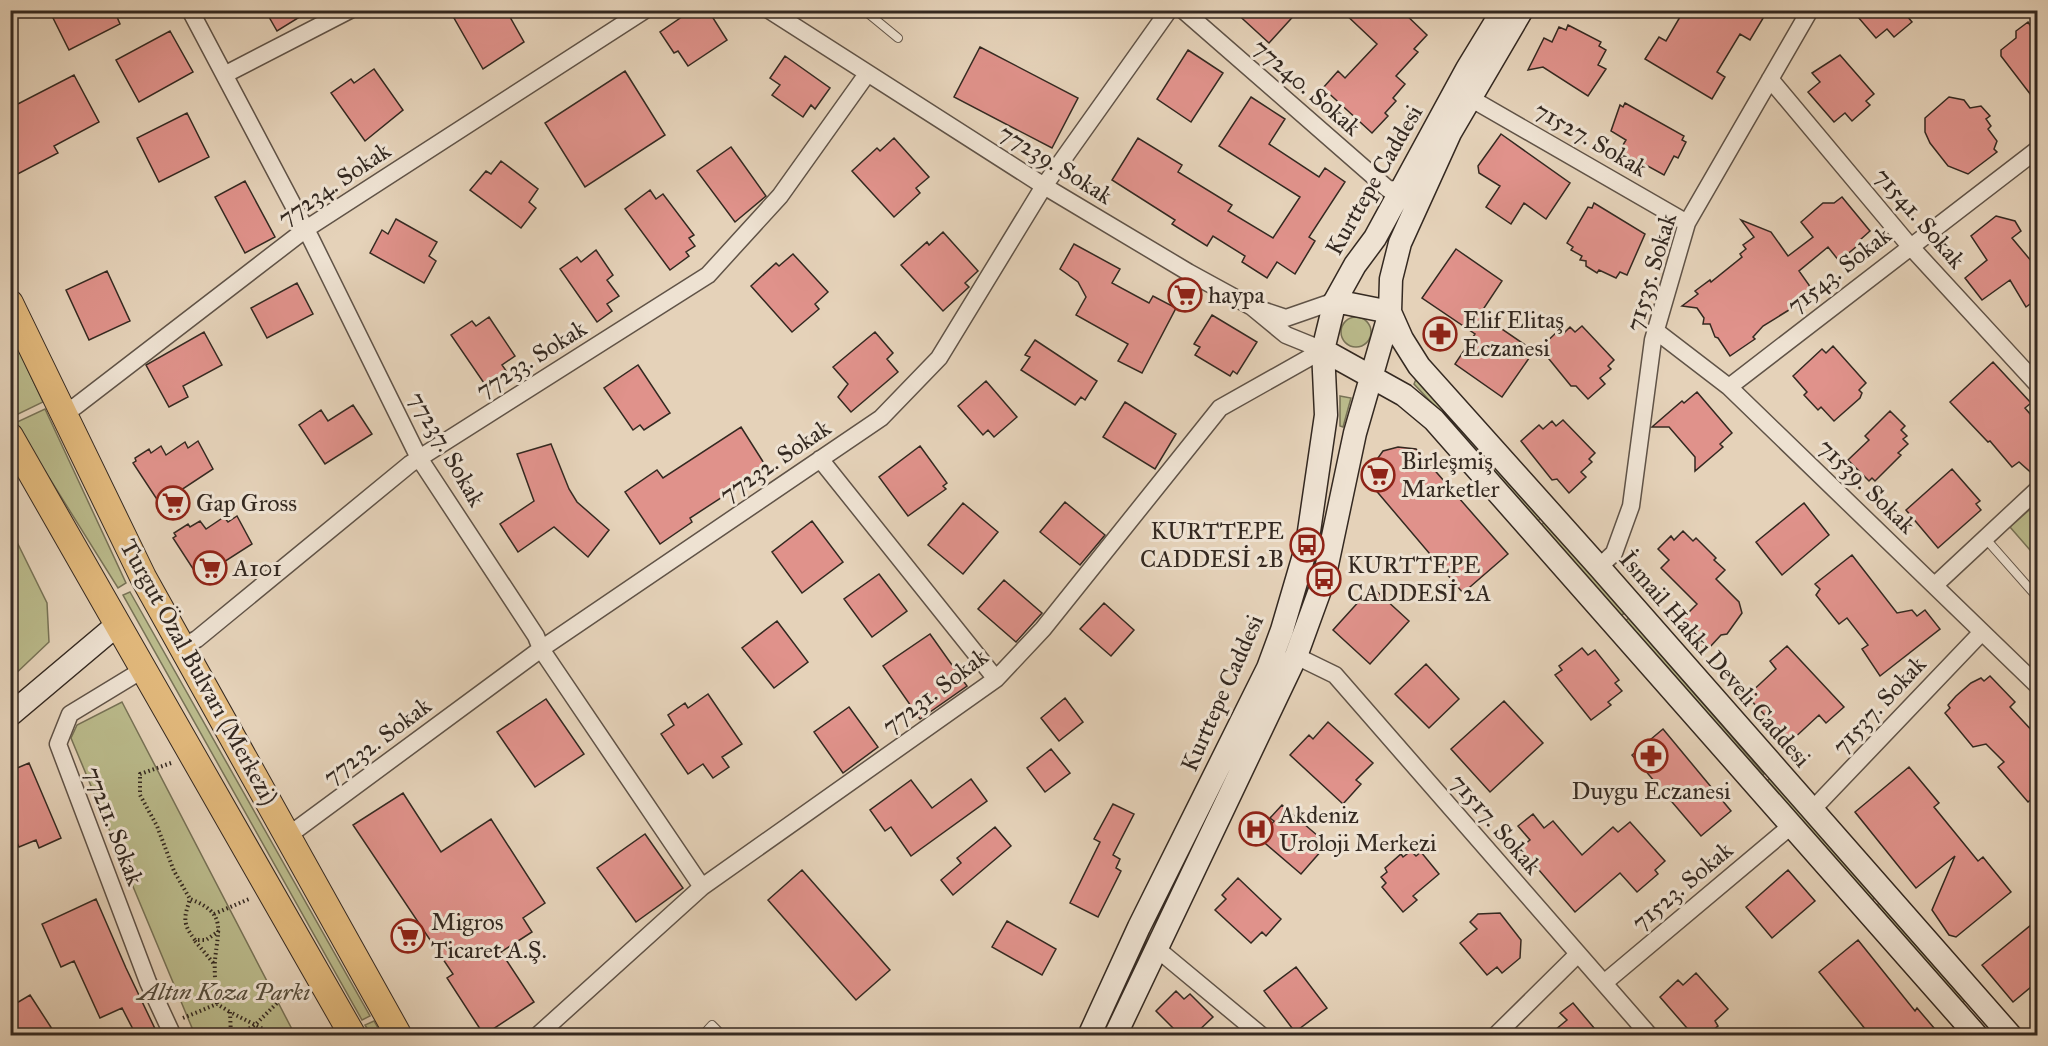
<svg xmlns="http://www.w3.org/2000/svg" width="2048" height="1046" viewBox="0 0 2048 1046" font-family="'IM FELL Great Primer',serif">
  <rect width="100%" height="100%" fill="#e5d2b9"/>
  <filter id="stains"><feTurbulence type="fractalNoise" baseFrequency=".00333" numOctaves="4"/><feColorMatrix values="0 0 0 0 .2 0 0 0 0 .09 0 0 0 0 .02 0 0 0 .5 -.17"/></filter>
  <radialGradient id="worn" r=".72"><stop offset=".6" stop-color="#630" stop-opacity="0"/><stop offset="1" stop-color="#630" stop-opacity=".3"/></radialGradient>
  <path fill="#baba8b" stroke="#777256" stroke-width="1.5" d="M1341 332a15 15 0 1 1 30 0a15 15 0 1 1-30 0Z
    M 10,331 L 43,402 L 12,417 L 10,413 Z
    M 1417,377 L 1450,414 L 1446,418 L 1414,384 Z
    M 1340,396 L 1351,398 L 1343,427 L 1340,426 Z
    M 45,409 L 126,583 L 118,588 L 15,423 Z
    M 1454,418 L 1541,518 L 1537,522 L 1450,422 Z
    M 2037,503 L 2037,558 L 2010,527 Z
    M 1545,522 L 1625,613 L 1620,616 L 1541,525 Z
    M 11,530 L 47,603 L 49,642 L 11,678 Z
    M 130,592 L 370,1016 L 362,1020 L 123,595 Z
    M 1629,618 L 1764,774 L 1761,777 L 1625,621 Z
    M 122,702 L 295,1035 L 195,1035 L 71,738 L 77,725 Z
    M 1770,778 L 1876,897 L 1872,900 L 1766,782 Z
    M 1880,902 L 1965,1001 L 1961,1004 L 1877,905 Z
    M 374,1021 L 382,1035 L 371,1035 L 365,1025 Z"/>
  <path fill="#e0928b" stroke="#342921" stroke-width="1.5" d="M 49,10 L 114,10 L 120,24 L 69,50 Z
    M 265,10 L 311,10 L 277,31 Z
    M 468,10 L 506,10 L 524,42 L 483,69 L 454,18 Z
    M 692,10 L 708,10 L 727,40 L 688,66 L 678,51 L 674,53 L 660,32 Z
    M 1233,10 L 1299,10 L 1269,43 Z
    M 1341,10 L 1401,10 L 1427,35 L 1414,49 L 1418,52 L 1396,76 L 1405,84 L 1393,98 L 1396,101 L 1385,113 L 1388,116 L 1372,133 L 1323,88 L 1338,71 L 1345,78 L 1377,44 Z
    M 1684,10 L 1768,10 L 1750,40 L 1740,34 L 1717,72 L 1725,77 L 1712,99 L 1645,59 L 1659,37 L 1666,41 Z
    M 1852,10 L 1902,10 L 1912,22 L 1894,37 L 1887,29 L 1876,38 Z
    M 2028,22 L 2037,36 L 2037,103 L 2001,56 L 2001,50 L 2016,38 L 2016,31 Z
    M 1568,25 L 1601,42 L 1599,46 L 1606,50 L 1598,65 L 1606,69 L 1588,96 L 1543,67 L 1528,70 L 1544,38 L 1552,42 L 1559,27 L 1566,30 Z
    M 170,31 L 193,72 L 139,102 L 116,60 Z
    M 980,47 L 1078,98 L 1052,148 L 954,97 Z
    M 1188,50 L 1223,73 L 1191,122 L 1157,99 Z
    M 1840,55 L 1874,94 L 1866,101 L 1870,105 L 1852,121 L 1845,113 L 1834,122 L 1808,92 L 1820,82 L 1812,73 Z
    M 785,56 L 830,88 L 815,109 L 811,105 L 803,117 L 772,95 L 780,85 L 770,78 Z
    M 374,69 L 403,110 L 365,141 L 331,93 L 351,79 L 354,83 Z
    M 625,71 L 665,135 L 585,187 L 545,123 Z
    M 74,75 L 99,122 L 54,146 L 58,153 L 10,178 L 10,108 Z
    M 1251,97 L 1285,119 L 1269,144 L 1319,177 L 1325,168 L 1345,182 L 1309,237 L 1315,241 L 1295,274 L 1277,262 L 1267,278 L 1242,262 L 1245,256 L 1213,236 L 1207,246 L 1172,224 L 1175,220 L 1112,180 L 1138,138 L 1182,165 L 1178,172 L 1232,205 L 1228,211 L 1273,238 L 1300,197 L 1219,146 Z
    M 1949,97 L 1964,100 L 1970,108 L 1981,106 L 1990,116 L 1986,119 L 1991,126 L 1988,129 L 1997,141 L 1994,149 L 1997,152 L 1968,174 L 1948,166 L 1930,143 L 1925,132 L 1925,118 Z
    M 1625,103 L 1684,136 L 1682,140 L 1686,142 L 1678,158 L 1674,156 L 1664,175 L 1646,165 L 1642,166 L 1620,150 L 1626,140 L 1611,131 L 1620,105 L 1623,107 Z
    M 187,113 L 209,157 L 159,182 L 137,138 Z
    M 1501,134 L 1570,183 L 1546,219 L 1524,203 L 1511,224 L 1486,207 L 1500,186 L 1479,173 L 1478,166 Z
    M 894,138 L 929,177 L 916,188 L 920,193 L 894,217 L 852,171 L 877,148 L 880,151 Z
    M 731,147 L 766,196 L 735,222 L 697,171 Z
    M 501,161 L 538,189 L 529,202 L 536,208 L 521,228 L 470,190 L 486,171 L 491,174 Z
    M 245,181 L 275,237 L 245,253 L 215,197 Z
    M 650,190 L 656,199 L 663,194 L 694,235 L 689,238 L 695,246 L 686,252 L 689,256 L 670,270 L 625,209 Z
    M 1842,197 L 1870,231 L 1860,240 L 1862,242 L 1839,261 L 1828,247 L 1799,271 L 1809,285 L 1810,297 L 1763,326 L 1753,337 L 1755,339 L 1730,356 L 1718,338 L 1715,337 L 1710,324 L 1703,324 L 1704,318 L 1697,308 L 1682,306 L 1698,294 L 1695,291 L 1710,280 L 1711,282 L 1742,257 L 1740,254 L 1746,249 L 1743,245 L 1754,237 L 1741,220 L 1771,232 L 1788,256 L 1813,237 L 1801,222 L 1823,203 L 1834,203 Z
    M 1594,203 L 1645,234 L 1627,275 L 1620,272 L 1616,278 L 1599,270 L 1597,273 L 1586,266 L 1586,261 L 1580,260 L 1582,256 L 1571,250 L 1573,247 L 1567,243 L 1588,207 L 1592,208 Z
    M 1996,216 L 2015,221 L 2021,231 L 2012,238 L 2037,268 L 2037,299 L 2026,307 L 2010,280 L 1982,300 L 1965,278 L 1987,260 L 1971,236 Z
    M 396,219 L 437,242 L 429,256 L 436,261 L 424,283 L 370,253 L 382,230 L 388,234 Z
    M 943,232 L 978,271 L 965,283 L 969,287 L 943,311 L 901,265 L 927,242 L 929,245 Z
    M 1074,244 L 1120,269 L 1112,283 L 1149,303 L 1153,296 L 1176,308 L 1142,373 L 1118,361 L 1128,344 L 1076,315 L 1086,297 L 1078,282 L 1060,269 Z
    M 1456,249 L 1502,281 L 1480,314 L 1534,351 L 1502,397 L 1455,364 L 1475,334 L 1422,298 Z
    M 596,250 L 613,275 L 607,280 L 619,296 L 607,304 L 612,311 L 597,322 L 560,269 L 577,257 L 581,262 Z
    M 793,254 L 828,292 L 815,304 L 819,309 L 792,332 L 751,286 L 776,263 L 779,266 Z
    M 107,271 L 130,321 L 89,340 L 66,290 Z
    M 297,283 L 313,314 L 267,338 L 251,308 Z
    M 1212,315 L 1257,342 L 1237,374 L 1233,371 L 1230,376 L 1195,355 L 1200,347 L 1194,344 Z
    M 489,317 L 515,356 L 502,365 L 507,372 L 486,386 L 451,335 L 472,321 L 476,326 Z
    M 1582,326 L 1614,360 L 1608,366 L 1611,369 L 1600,378 L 1605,384 L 1588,399 L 1576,386 L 1571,386 L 1540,348 L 1558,331 L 1562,335 L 1570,327 L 1575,332 Z
    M 204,332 L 222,365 L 183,386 L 188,397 L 169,407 L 146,365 Z
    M 875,332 L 893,353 L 887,359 L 898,372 L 851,412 L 838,397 L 848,384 L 833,367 Z
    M 1035,340 L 1097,381 L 1085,400 L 1081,397 L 1075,405 L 1021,370 L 1030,357 L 1025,355 Z
    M 1833,346 L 1866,383 L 1859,390 L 1862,393 L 1860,398 L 1834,421 L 1821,407 L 1818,410 L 1804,395 L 1807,392 L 1793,376 L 1822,349 L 1826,353 Z
    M 1993,362 L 2031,403 L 2025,408 L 2037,422 L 2037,478 L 2019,462 L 2012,467 L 1990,441 L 1988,442 L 1950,402 Z
    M 638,365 L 670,413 L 644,430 L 640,425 L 633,430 L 604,388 Z
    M 986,381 L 1017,417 L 994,437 L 988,430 L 983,435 L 958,406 Z
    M 1697,392 L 1732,433 L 1720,444 L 1723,447 L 1695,471 L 1695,457 L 1669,427 L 1652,427 L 1682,401 L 1684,403 Z
    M 1125,402 L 1176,434 L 1155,469 L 1103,437 Z
    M 353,405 L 372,434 L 325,464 L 299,425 L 321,410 L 328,421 Z
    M 1890,411 L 1905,426 L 1901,430 L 1907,436 L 1903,439 L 1908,444 L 1898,453 L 1901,455 L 1875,481 L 1872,478 L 1869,481 L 1848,460 L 1869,440 L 1865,436 Z
    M 1563,420 L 1595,453 L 1589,459 L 1592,462 L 1581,472 L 1586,477 L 1569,493 L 1557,479 L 1552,480 L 1521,441 L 1539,425 L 1543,429 L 1552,421 L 1556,426 Z
    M 741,427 L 767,468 L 690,518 L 692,522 L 660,544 L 625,492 L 657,470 L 663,478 Z
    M 198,441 L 213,469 L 160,504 L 133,463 L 136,461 L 135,458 L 149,449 L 151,453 L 161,446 L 166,455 L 185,442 L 188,448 Z
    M 551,444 L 569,489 L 577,502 L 609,530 L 588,557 L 554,527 L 518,552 L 500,524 L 534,501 L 517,454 Z
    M 920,446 L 947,483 L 943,486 L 946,489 L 908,516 L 879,477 Z
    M 1398,447 L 1416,449 L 1508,554 L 1463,593 L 1368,481 L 1375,462 L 1383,451 Z
    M 1952,469 L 1980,501 L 1976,504 L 1981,510 L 1938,548 L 1906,510 Z
    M 1065,502 L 1105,535 L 1080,565 L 1040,532 Z
    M 963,503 L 998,532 L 963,574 L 928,545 Z
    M 1804,503 L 1829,535 L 1782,575 L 1756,542 Z
    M 237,516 L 252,544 L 199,578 L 173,538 L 176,536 L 174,533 L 188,524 L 190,527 L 200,521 L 206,529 L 224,517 L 228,522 Z
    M 812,521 L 843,562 L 802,593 L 772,552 Z
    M 1683,531 L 1693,541 L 1696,538 L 1716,558 L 1714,560 L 1725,570 L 1716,579 L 1739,602 L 1742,613 L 1727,634 L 1721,635 L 1709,648 L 1699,649 L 1681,630 L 1682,619 L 1697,604 L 1661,568 L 1669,560 L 1658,549 L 1671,536 L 1674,540 Z
    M 1852,555 L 1897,613 L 1912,610 L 1917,616 L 1925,610 L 1940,629 L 1880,676 L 1862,649 L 1868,645 L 1847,618 L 1839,624 L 1816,595 L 1820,589 L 1815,584 Z
    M 879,574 L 907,611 L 872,637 L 844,599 Z
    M 1004,580 L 1042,613 L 1016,642 L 978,609 Z
    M 1372,587 L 1409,621 L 1370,664 L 1333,630 Z
    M 1104,603 L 1134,630 L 1111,656 L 1080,629 Z
    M 777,621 L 808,662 L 774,688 L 742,648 Z
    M 930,634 L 967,686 L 920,719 L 883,666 Z
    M 1787,646 L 1844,707 L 1826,723 L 1819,715 L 1790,742 L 1747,696 L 1776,669 L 1770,661 Z
    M 1582,648 L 1588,655 L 1595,650 L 1619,680 L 1615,683 L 1622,691 L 1608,702 L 1611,705 L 1591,720 L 1555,675 L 1562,670 L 1559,666 Z
    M 1426,664 L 1459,699 L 1429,728 L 1395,694 Z
    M 1990,676 L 2015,702 L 2010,707 L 2037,736 L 2037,794 L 2028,802 L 1998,767 L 2004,762 L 1986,744 L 1973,747 L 1945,713 L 1950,708 L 1948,705 L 1956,696 L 1971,683 L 1981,678 L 1984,681 Z
    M 708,694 L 742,744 L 722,757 L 729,767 L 713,778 L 703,764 L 688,774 L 661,734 L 674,725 L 668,715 L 685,703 L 688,708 Z
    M 1065,698 L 1083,722 L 1059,741 L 1041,718 Z
    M 546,699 L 584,754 L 535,787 L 497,732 Z
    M 1504,701 L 1543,743 L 1490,792 L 1451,749 Z
    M 849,707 L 878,747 L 843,773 L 814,732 Z
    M 1328,722 L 1373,763 L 1356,780 L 1361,784 L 1343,804 L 1290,755 L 1309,735 L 1313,739 Z
    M 1663,729 L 1731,811 L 1701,836 L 1632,755 Z
    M 1051,749 L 1070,773 L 1045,792 L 1027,768 Z
    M 29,763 L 61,838 L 39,848 L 36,840 L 19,847 L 15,838 L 10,840 L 10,771 Z
    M 1909,767 L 1939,803 L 1934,807 L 1978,861 L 1983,857 L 2011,892 L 1956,937 L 1949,935 L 1932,910 L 1955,856 L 1916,888 L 1855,812 Z
    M 971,779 L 987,801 L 911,856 L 891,827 L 885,831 L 870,810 L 911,780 L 932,808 Z
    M 403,793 L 441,852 L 491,819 L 545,903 L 523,918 L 532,932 L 501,952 L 534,1002 L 484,1035 L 447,978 L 453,974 L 353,825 Z
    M 1113,804 L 1134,814 L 1113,855 L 1120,859 L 1116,868 L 1121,871 L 1098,917 L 1070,903 L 1100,842 L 1094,839 Z
    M 1282,805 L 1318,836 L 1313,842 L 1322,850 L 1301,874 L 1259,838 L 1274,821 L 1270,818 Z
    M 1533,814 L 1544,828 L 1553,821 L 1582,855 L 1613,827 L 1618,832 L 1630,822 L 1665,861 L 1655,870 L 1658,874 L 1637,892 L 1620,873 L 1575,912 L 1520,848 L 1530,840 L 1518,826 Z
    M 995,827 L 1011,846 L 953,895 L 941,880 L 961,863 L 957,858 Z
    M 645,834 L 683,888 L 636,922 L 597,868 Z
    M 1411,851 L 1416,856 L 1421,852 L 1439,874 L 1413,896 L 1417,900 L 1403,912 L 1382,887 L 1386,883 L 1381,877 L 1387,872 L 1385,868 L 1401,854 L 1403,857 Z
    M 802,870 L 890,970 L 856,1000 L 768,900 Z
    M 1788,870 L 1815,901 L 1772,938 L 1746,907 Z
    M 1238,878 L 1281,919 L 1266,936 L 1262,932 L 1251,943 L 1215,910 L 1226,899 L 1222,895 Z
    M 96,899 L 126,968 L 158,1035 L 136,1035 L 122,1008 L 100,1018 L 74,961 L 61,967 L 42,924 Z
    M 1500,913 L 1521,940 L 1520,958 L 1502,973 L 1497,967 L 1487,975 L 1460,943 L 1477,929 L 1470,922 L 1478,914 Z
    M 2037,920 L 2037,982 L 2013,1002 L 1982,965 Z
    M 1007,921 L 1056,949 L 1042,975 L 992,947 Z
    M 1858,940 L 1915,1011 L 1917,1008 L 1940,1035 L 1870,1035 L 1819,972 Z
    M 1296,967 L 1327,1008 L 1295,1032 L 1264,991 Z
    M 1696,973 L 1728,1009 L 1715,1021 L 1718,1026 L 1707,1035 L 1693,1035 L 1660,997 L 1678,980 L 1683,985 Z
    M 1176,991 L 1184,999 L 1190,994 L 1213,1017 L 1194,1035 L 1180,1035 L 1156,1011 Z
    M 30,995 L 56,1035 L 15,1035 L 10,1029 L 10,1007 Z
    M 1573,1003 L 1600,1035 L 1549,1035 L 1567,1020 L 1560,1013 Z"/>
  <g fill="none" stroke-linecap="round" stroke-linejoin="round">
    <g stroke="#605347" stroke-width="10">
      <path id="lane" d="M 864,10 L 898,38
        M 1985,538 L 2038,598
        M 702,1036 L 712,1025 L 723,1036"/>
    </g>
    <g stroke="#605347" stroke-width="19">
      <path id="street" d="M 190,10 L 311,239 L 419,458 L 536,636 L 541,649 L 702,887
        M 769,10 L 1044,186 L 1188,272 L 1252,307 L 1286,335 L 1323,350
        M 1183,10 L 1388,189 L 1403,190
        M 226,74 L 350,10
        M 1770,79 L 1909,245 L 2038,385
        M 1470,98 L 1687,223
        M 1262,310 L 1286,318 L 1335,301
        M 1656,331 L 1729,387 L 2038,686
        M 1729,387 L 2038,149
        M 62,413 L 76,406 L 306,229 L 645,10
        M 820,459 L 996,679
        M 1599,567 L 1614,553 L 1631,506 L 1653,340 L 1687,223 L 1810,10
        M 1935,585 L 2038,489
        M 182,647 L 197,639 L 410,464 L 708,275 L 780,196 L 867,74
        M 1296,656 L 1335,675 L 1650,1036
        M 144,669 L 70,714 L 58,744 L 148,982 L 173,1036
        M 1812,810 L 1982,632
        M 289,835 L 541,649 L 881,418 L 939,358 L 1044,186 L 1169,10
        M 1156,948 L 1262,1036
        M 1604,983 L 1791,826
        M 537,1036 L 702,887 L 996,679 L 1043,629 L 1220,408 L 1323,350
        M 1495,1036 L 1578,954"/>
    </g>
    <g stroke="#342921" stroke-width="25">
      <path id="secondary" d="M 1335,301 L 1390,312
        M 1390,312 L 1402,339 L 1419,366 L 1599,567 L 2011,1036
        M 1323,350 L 1404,395 L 1434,420 L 1977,1036
        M 10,715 L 118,624
        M 1089,1036 L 1139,927 L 1268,668 L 1282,630 L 1307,545 L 1326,415 L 1323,350 L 1335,301 L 1355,265 L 1375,238 L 1467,69 L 1503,10
        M 1115,1036 L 1296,656 L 1324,579 L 1355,433 L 1390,312 L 1391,279 L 1400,243 L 1450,133 L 1522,10"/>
    </g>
    <g stroke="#342921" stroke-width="28">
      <path id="primary" d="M 10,303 L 143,577 L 399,1036
        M 10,436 L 353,1036"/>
    </g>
    <path stroke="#342921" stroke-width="4" stroke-dasharray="1.5 3" stroke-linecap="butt" d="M 171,763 L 140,774 L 140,795 L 157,826 L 174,871 L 190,899
      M 214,914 L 249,899
      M 195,941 L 215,965
      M 217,1004 C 216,990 214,974 215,960 C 218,929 227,913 190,899 C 184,918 182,923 195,940 L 206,940 L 219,931
      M 183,1018 L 217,1004 L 230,1012
      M 231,1036 L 230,1012 L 265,1030 L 269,1036
      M 238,1036 L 256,1024 L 297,983"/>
    <use href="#lane" stroke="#eee2d2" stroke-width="8"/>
    <use href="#street" stroke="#eee2d2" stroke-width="16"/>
    <use href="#secondary" stroke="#eee2d2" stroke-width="22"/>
    <use href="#primary" stroke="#e2b97c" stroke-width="26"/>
  </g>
  <defs>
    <g id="supermarket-ring" transform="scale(1.725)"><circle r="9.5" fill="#eee2d2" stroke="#8f2418" stroke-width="1.5"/><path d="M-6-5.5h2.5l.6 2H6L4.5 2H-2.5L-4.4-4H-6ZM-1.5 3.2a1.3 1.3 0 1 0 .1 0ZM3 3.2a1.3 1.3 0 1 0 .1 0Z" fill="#8f2418"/></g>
    <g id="pharmacy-ring" transform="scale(1.725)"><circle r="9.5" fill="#eee2d2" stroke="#8f2418" stroke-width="1.5"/><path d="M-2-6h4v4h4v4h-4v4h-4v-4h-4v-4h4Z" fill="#8f2418"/></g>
    <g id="bus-ring" transform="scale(1.725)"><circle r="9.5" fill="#eee2d2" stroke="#8f2418" stroke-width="1.5"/><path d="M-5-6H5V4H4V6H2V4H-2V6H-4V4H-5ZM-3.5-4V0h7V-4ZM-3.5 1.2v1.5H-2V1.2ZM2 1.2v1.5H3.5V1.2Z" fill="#8f2418"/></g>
    <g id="hospital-ring" transform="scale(1.725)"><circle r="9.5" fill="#eee2d2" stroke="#8f2418" stroke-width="1.5"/><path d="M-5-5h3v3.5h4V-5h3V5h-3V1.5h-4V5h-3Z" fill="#8f2418"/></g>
  </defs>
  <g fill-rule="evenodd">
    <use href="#supermarket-ring" x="1185" y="295"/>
    <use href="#pharmacy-ring" x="1440" y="334"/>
    <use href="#supermarket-ring" x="1378" y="475"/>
    <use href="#supermarket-ring" x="173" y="503"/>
    <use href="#bus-ring" x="1307" y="545"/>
    <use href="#supermarket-ring" x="210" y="568"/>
    <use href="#bus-ring" x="1324" y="579"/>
    <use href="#pharmacy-ring" x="1651" y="756"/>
    <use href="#hospital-ring" x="1256" y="829"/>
    <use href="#supermarket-ring" x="408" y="936"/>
  </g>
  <g text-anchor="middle" stroke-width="6" stroke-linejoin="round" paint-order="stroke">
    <g font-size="24" fill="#342921" stroke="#eee2d2">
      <text transform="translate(1307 87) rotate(41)" y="8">77240. Sokak</text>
      <text transform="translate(1591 139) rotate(30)" y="8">71527. Sokak</text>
      <text transform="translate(1056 164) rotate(32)" y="8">77239. Sokak</text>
      <text transform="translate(1374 180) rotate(-60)" y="8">Kurttepe Caddesi</text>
      <text transform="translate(334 184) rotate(-34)" y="8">77234. Sokak</text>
      <text transform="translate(1920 218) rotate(49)" y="8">71541. Sokak</text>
      <text transform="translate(1839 270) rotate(-38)" y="8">71543. Sokak</text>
      <text transform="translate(1651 272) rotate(-73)" y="8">71535. Sokak</text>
      <text transform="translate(531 359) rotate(-32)" y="8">77233. Sokak</text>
      <text transform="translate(447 449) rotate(60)" y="8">77237. Sokak</text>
      <text transform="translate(775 461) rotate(-34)" y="8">77232. Sokak</text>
      <text transform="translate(1867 486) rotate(44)" y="8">71539. Sokak</text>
      <text transform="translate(1715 659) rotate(49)" y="8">İsmail Hakkı Develi Caddesi</text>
      <text transform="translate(199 672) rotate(61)" y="8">Turgut Özal Bulvarı (Merkezi)</text>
      <text transform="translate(935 691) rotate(-37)" y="8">77231. Sokak</text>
      <text transform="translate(1222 693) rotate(-66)" y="8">Kurttepe Caddesi</text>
      <text transform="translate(1879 705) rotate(-47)" y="8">71537. Sokak</text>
      <text transform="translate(377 741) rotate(-37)" y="8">77232. Sokak</text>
      <text transform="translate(1496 824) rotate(49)" y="8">71517. Sokak</text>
      <text transform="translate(114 826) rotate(69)" y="8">77211. Sokak</text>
      <text transform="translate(1682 886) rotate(-40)" y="8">71523. Sokak</text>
    </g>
    <g font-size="24" fill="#342921" stroke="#eee2d2" text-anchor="start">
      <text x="1208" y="303">haypa</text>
      <text x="1463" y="328">Elif Elitaş<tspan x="1463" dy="28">Eczanesi</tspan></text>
      <text x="1401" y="469">Birleşmiş<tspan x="1401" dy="28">Marketler</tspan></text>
      <text x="196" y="511">Gap Gross</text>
      <text x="1284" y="539" text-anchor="end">KURTTEPE<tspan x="1284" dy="28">CADDESİ 2B</tspan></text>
      <text x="1347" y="573">KURTTEPE<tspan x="1347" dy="28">CADDESİ 2A</tspan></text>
      <text x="233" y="576">A101</text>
      <text x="1651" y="799" text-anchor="middle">Duygu Eczanesi</text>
      <text x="1279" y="823">Akdeniz<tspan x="1279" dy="28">Uroloji Merkezi</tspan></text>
      <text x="431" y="930">Migros<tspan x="431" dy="28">Ticaret A.Ş.</tspan></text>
    </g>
    <g font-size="24" font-style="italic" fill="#564d3c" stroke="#eee2d2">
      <text x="224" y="1000">Altın Koza Parkı</text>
    </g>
  </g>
  <rect width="2048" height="1046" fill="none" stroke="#e5d2b9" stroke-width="36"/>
  <rect x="12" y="12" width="2024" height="1022" fill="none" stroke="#342921" stroke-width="3"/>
  <rect x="18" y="18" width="2012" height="1010" fill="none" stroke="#342921" stroke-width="1.5"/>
  <rect width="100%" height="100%" filter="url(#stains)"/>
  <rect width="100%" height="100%" fill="url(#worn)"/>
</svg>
